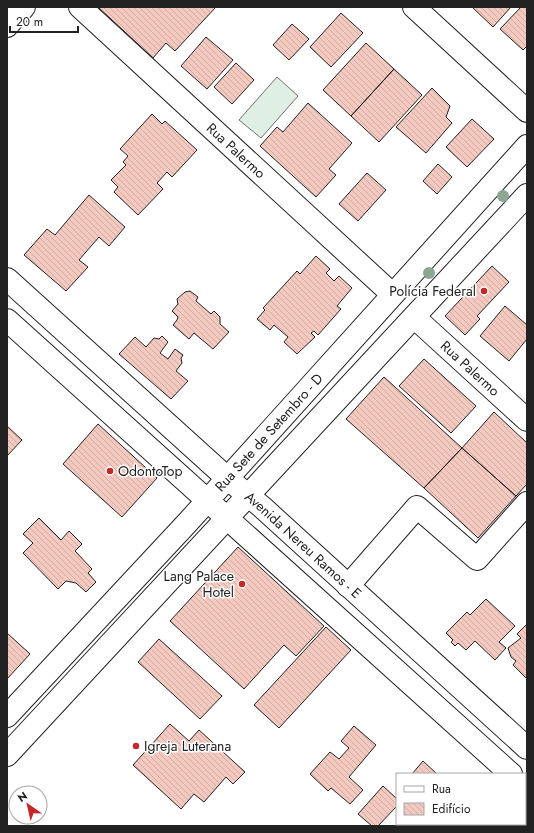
<svg xmlns="http://www.w3.org/2000/svg" width="534" height="833" viewBox="0 0 534 833" font-family="Jost,sans-serif">
  <defs>
    <pattern id="building-back-hatch" width="6" height="6" patternUnits="userSpaceOnUse"><rect width="6" height="6" fill="#f3c9c0"/><path d="M-1 5l2 2M0 0l6 6M5-1l2 2" fill="none" stroke="#d0aca5"/></pattern>
  </defs>
  <rect width="100%" height="100%" fill="#fff"/>
  <path fill="#e0efe3" stroke="#6f6f6f" d="M 277,77 L 298,96 L 261,138 L 239,120 Z"/>
  <path fill="url(#building-back-hatch)" stroke="#222" d="M 98,7 L 216,7 L 175,51 L 166,43 L 153,58 Z
    M 472,7 L 511,7 L 493,27 Z
    M 521,7 L 527,7 L 527,46 L 523,50 L 500,29 Z
    M 341,13 L 363,33 L 331,67 L 310,47 Z
    M 292,24 L 309,39 L 289,60 L 273,45 Z
    M 206,37 L 233,60 L 207,89 L 181,66 Z
    M 366,43 L 394,69 L 351,116 L 323,90 Z
    M 236,63 L 254,80 L 232,104 L 214,87 Z
    M 394,69 L 422,95 L 379,142 L 351,116 Z
    M 432,88 L 450,106 L 446,117 L 452,123 L 426,153 L 396,127 Z
    M 308,103 L 352,143 L 329,169 L 336,175 L 316,197 L 260,146 L 277,127 L 283,132 Z
    M 152,114 L 162,124 L 165,121 L 197,150 L 172,177 L 167,172 L 157,183 L 163,189 L 138,215 L 114,192 L 118,187 L 111,180 L 126,165 L 123,162 L 128,156 L 120,149 Z
    M 472,119 L 494,139 L 467,167 L 446,147 Z
    M 438,164 L 452,177 L 437,194 L 423,181 Z
    M 367,173 L 386,190 L 358,221 L 339,204 Z
    M 89,195 L 125,227 L 109,246 L 99,237 L 79,260 L 88,267 L 66,291 L 24,255 L 47,229 L 55,235 Z
    M 316,256 L 330,269 L 326,273 L 334,281 L 339,276 L 352,288 L 337,306 L 341,309 L 318,335 L 314,331 L 311,333 L 315,337 L 297,354 L 284,342 L 288,337 L 274,325 L 270,330 L 257,319 L 265,310 L 263,308 L 297,271 L 300,274 Z
    M 492,266 L 509,282 L 477,316 L 480,319 L 465,335 L 445,316 Z
    M 190,291 L 198,297 L 196,301 L 211,314 L 214,311 L 220,317 L 220,324 L 229,332 L 213,349 L 194,333 L 189,339 L 173,325 L 177,320 L 178,317 L 172,311 L 178,304 L 177,299 L 185,292 Z
    M 505,306 L 527,325 L 527,339 L 509,361 L 480,336 Z
    M 162,336 L 168,342 L 160,353 L 168,359 L 175,349 L 183,355 L 181,358 L 182,363 L 176,371 L 188,381 L 171,399 L 119,354 L 135,337 L 146,347 L 154,338 L 159,339 Z
    M 424,359 L 476,406 L 451,433 L 399,386 Z
    M 384,377 L 462,448 L 424,488 L 346,419 Z
    M 494,412 L 527,443 L 527,484 L 516,496 L 462,448 Z
    M 98,424 L 157,478 L 122,517 L 63,464 Z
    M 7,426 L 22,440 L 7,456 Z
    M 462,448 L 516,496 L 478,538 L 424,488 Z
    M 39,518 L 61,540 L 69,531 L 82,544 L 75,551 L 92,569 L 88,573 L 96,582 L 86,592 L 76,583 L 66,581 L 58,589 L 23,553 L 33,543 L 23,534 Z
    M 238,547 L 324,626 L 296,656 L 284,645 L 244,689 L 170,621 Z
    M 486,599 L 515,626 L 499,642 L 506,648 L 495,660 L 475,641 L 466,650 L 458,643 L 455,646 L 451,642 L 453,640 L 446,633 L 467,612 L 470,615 Z
    M 526,625 L 527,626 L 527,679 L 513,665 L 516,661 L 511,657 L 508,648 L 521,638 L 517,634 Z
    M 326,627 L 351,650 L 279,728 L 254,705 Z
    M 7,633 L 30,654 L 7,679 Z
    M 159,639 L 222,696 L 200,719 L 138,662 Z
    M 170,724 L 189,741 L 199,730 L 245,772 L 233,784 L 226,777 L 204,802 L 194,794 L 181,809 L 133,765 Z
    M 354,726 L 376,745 L 349,777 L 363,790 L 350,804 L 331,788 L 328,791 L 310,774 L 330,752 L 339,759 L 349,748 L 341,741 Z
    M 423,761 L 437,774 L 412,774 Z
    M 383,786 L 397,799 L 397,806 L 378,826 L 372,826 L 358,814 Z
    M 408,824 L 452,824 L 450,826 L 406,826 Z"/>
  <g fill="none" stroke-linecap="round" stroke-linejoin="round">
    <g stroke="#222" stroke-width="24">
      <g id="minor">
        <path id="s1" d="M 80,7 L 392,294"/>
        <path d="M 414,7 L 527,111"/>
        <path d="M 7,26 L 24,7"/>
        <path id="s2" d="M 7,279 L 227,478 L 262,507 L 527,748"/>
        <path id="s3" d="M 414,317 L 527,420"/>
        <path d="M 7,320 L 511,774"/>
        <path d="M 348,586 L 417,507 L 477,559 L 527,503"/>
        <path id="s4" d="M 7,716 L 188,522 L 527,146"/>
        <path d="M 7,755 C 179,568 353,382 527,195"/>
        <path d="M 525,787 L 527,789"/>
      </g>
    </g>
    <use href="#minor" stroke="#fff" stroke-width="22"/>
  </g>
  <g fill="#8da692">
    <circle cx="503" cy="196" r="6"/>
    <circle cx="429" cy="273" r="6"/>
  </g>
  <g fill="#c62828" stroke="#fff" stroke-width="1.5">
    <circle cx="484" cy="291" r="4"/>
    <circle cx="110" cy="471" r="4"/>
    <circle cx="242" cy="584" r="4"/>
    <circle cx="136" cy="746" r="4"/>
  </g>
  <g text-anchor="middle" stroke-width="3" stroke-linejoin="round" paint-order="stroke">
    <g font-size="14" fill="#222" stroke="#fff">
      <text dy="5" stroke="none"><textPath href="#s1" startOffset="212">Rua Palermo</textPath></text>
      <text dy="5" stroke="none"><textPath href="#s3" startOffset="76">Rua Palermo</textPath></text>
      <text dy="5" stroke="none"><textPath href="#s4" startOffset="386">Rua Sete de Setembro - D</textPath></text>
      <text dy="5" stroke="none"><textPath href="#s2" startOffset="398">Avenida Nereu Ramos - E</textPath></text>
    </g>
    <g font-size="14" fill="#222" stroke="#fff" text-anchor="end">
      <text x="476" y="296">Polícia Federal</text>
      <text x="118" y="476" text-anchor="start">OdontoTop</text>
      <text x="234" y="581">Lang Palace<tspan x="234" dy="16">Hotel</tspan></text>
      <text x="144" y="751" text-anchor="start">Igreja Luterana</text>
    </g>
  </g>
  <rect width="534" height="833" fill="none" stroke="#222222" stroke-width="16"/>
  <rect x="396" y="773" width="130" height="52" fill="#ffffff" stroke="#a7a7a7"/>
  <rect x="404" y="786" width="20" height="6" fill="#ffffff" stroke="#a7a7a7"/>
  <text x="432" y="793" font-size="12" fill="#222222">Rua</text>
  <rect x="404" y="803" width="20" height="12" fill="url(#building-back-hatch)" stroke="#a7a7a7"/>
  <text x="432" y="813" font-size="12" fill="#222222">Edifício</text>
  <g transform="translate(28 805) rotate(326)"><circle r="19" fill="#ffffff" stroke="#a7a7a7"/>
  <path d="M0-3L7 15L0 10L-7 15Z" fill="#c62828"/>
  <text y="-6" font-size="11" font-weight="bold" text-anchor="middle" fill="#222222">N</text>
  </g>
  <path d="M10 26v6h68v-6" fill="none" stroke="#222222" stroke-width="2"/>
  <text x="16" y="26" font-size="12" fill="#222222" stroke="#ffffff" stroke-width="3" paint-order="stroke">20 m</text>
</svg>
